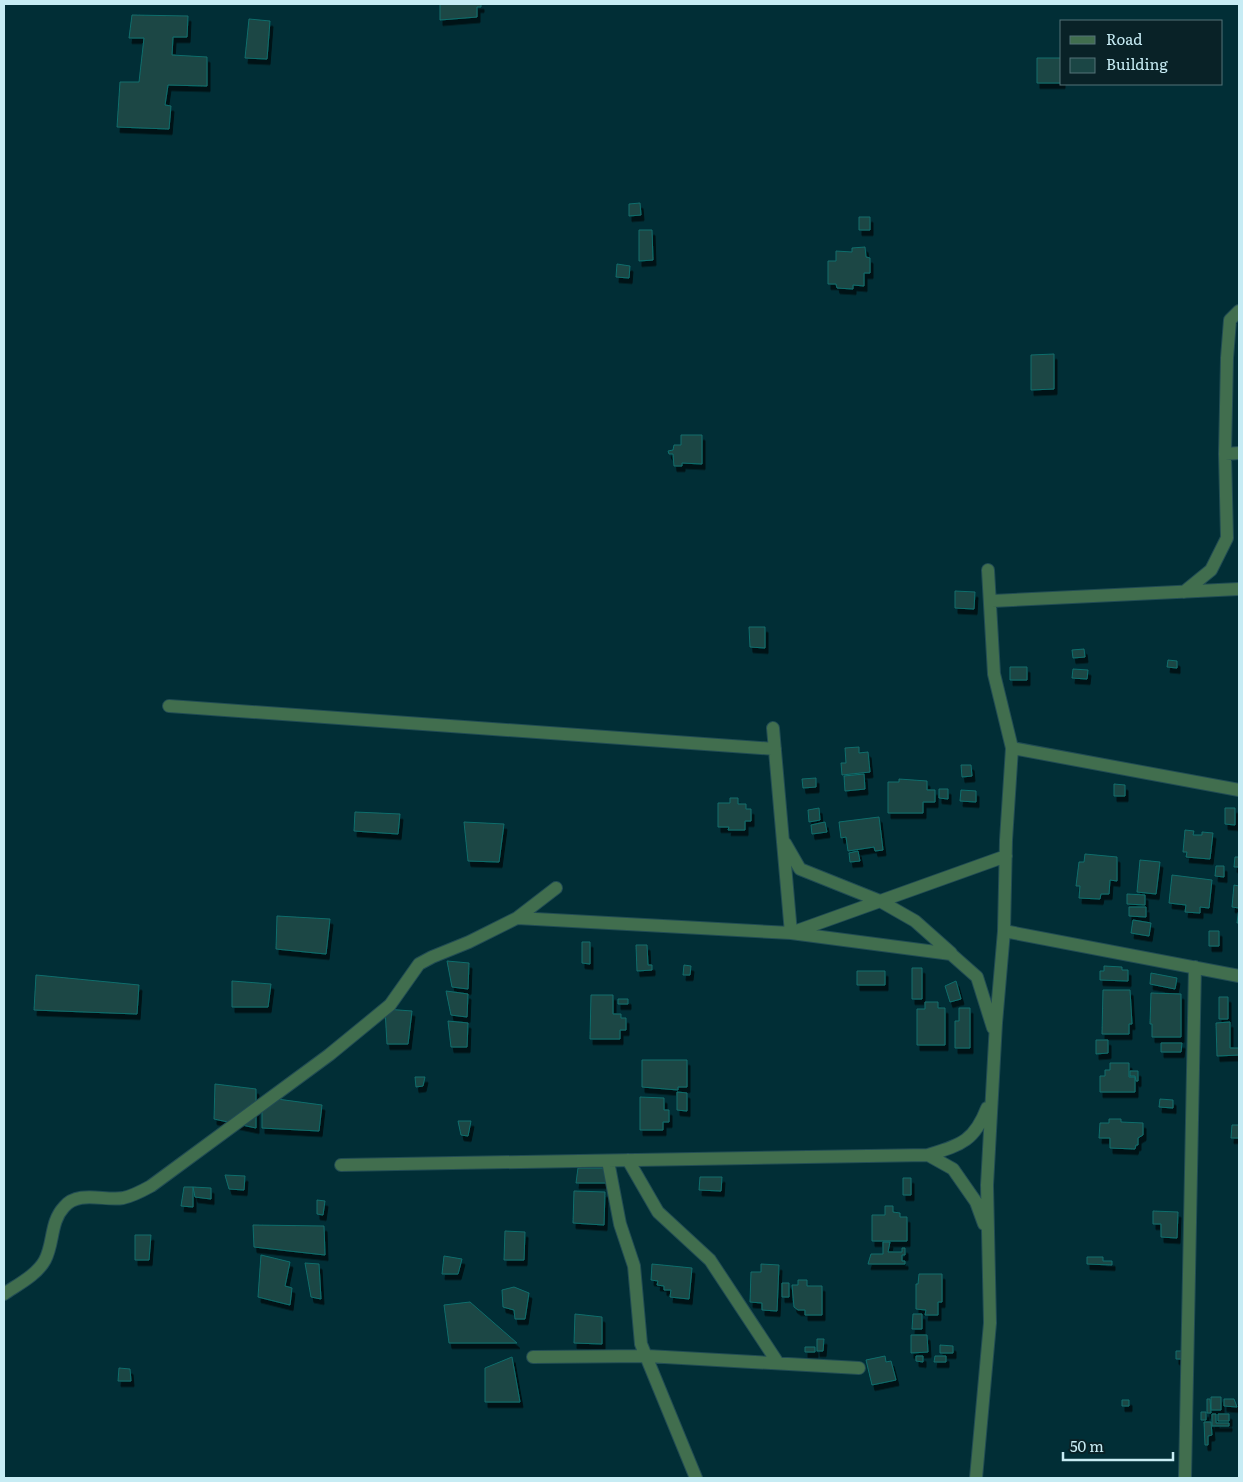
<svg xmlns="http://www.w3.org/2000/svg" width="1243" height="1482" viewBox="0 0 1243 1482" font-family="Literata,serif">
  <defs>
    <filter id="shadow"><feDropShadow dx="3" dy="5.5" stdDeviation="0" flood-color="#0009"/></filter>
  </defs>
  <rect width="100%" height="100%" fill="#012e36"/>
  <path fill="#1b4645" stroke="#116e6c" filter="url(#shadow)" d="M 440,4 L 481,4 L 481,7 L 477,7 L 477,17 L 440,20 Z
    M 132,15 L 188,16 L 187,37 L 173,37 L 172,55 L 207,57 L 207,86 L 168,85 L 165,105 L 171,106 L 169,129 L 117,127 L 120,82 L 139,82 L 144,38 L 129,38 Z
    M 249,19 L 270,21 L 267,59 L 245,58 Z
    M 1037,58 L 1062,58 L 1062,83 L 1037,83 Z
    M 640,203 L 641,215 L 629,216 L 629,204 Z
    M 859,217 L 870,217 L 870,230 L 859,230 Z
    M 639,230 L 652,230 L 653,260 L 639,261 Z
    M 865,247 L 866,257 L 870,258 L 870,273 L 864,273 L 864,286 L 853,285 L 853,289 L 837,288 L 836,284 L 828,284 L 828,261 L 836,261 L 836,251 L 852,252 L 852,248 Z
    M 617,264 L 630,266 L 629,278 L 616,277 Z
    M 1054,354 L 1054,389 L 1031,390 L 1031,355 Z
    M 681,435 L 702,435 L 702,464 L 682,463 L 682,466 L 674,466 L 673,454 L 669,454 L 668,451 L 673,450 L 674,445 L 681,445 Z
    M 955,591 L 975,592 L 974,609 L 955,608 Z
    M 749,627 L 765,627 L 765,648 L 750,647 Z
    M 1084,649 L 1085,657 L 1073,658 L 1072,650 Z
    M 1168,660 L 1177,661 L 1177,668 L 1167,667 Z
    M 1010,667 L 1027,667 L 1027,680 L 1010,680 Z
    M 1073,669 L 1088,670 L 1087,679 L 1072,678 Z
    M 859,747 L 859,753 L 868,752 L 870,772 L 842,775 L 841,763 L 846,763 L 845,748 Z
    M 961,765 L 971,765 L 972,776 L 962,777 Z
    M 864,774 L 865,789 L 845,791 L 844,776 Z
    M 816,778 L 816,787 L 803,788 L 802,779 Z
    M 899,779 L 927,781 L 927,790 L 935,790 L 935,802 L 923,802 L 923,813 L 888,813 L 888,782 L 899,782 Z
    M 1114,784 L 1125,785 L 1125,796 L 1114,796 Z
    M 939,789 L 948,789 L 948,799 L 939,798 Z
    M 961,790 L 976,791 L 976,802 L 960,801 Z
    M 730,798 L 738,798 L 738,804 L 746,804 L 746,809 L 751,809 L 751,821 L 745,821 L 745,830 L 728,830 L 729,827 L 718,827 L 718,803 L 730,803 Z
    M 819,808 L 820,820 L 809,822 L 808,810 Z
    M 1225,808 L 1235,808 L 1235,825 L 1225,824 Z
    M 355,812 L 400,814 L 398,834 L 354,831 Z
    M 879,817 L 883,850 L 875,851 L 874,847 L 848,851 L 846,837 L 841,838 L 839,822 Z
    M 464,822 L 504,824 L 499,862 L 468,861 Z
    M 825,822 L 827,832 L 812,834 L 811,825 Z
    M 1185,830 L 1194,831 L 1193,835 L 1202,835 L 1202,832 L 1213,833 L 1210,859 L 1186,857 L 1187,852 L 1183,852 Z
    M 858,851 L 860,861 L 850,862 L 849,853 Z
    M 1085,854 L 1117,857 L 1117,881 L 1110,880 L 1109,894 L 1101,894 L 1100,899 L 1079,898 L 1080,886 L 1076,886 L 1079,862 L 1084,862 Z
    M 1235,857 L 1239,857 L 1239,867 L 1234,867 Z
    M 1140,860 L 1160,862 L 1156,894 L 1137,892 Z
    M 1216,866 L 1224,866 L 1224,877 L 1215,876 Z
    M 1172,875 L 1212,880 L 1209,908 L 1200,907 L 1200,913 L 1185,912 L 1186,905 L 1169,903 Z
    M 1234,885 L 1239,886 L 1239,923 L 1237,923 L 1239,908 L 1232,907 Z
    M 1127,894 L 1145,895 L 1145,905 L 1127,904 Z
    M 1129,907 L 1146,907 L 1146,917 L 1129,916 Z
    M 277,916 L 330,919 L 326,954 L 276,949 Z
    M 1133,920 L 1151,923 L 1149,936 L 1131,933 Z
    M 1209,931 L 1219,931 L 1219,946 L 1209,946 Z
    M 582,942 L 590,942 L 590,964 L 582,963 Z
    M 636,945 L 647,945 L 648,965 L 652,965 L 652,970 L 637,971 Z
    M 447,961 L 469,963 L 468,989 L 452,987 Z
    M 684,965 L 691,966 L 690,975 L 683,975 Z
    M 1104,966 L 1122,967 L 1122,970 L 1128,970 L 1128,981 L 1100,980 L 1100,971 L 1104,971 Z
    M 912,968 L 922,968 L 922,999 L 912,999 Z
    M 857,971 L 885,971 L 885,985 L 857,985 Z
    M 1151,973 L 1177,978 L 1175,989 L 1150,984 Z
    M 36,975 L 139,985 L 137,1014 L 34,1010 Z
    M 232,981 L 271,984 L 268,1007 L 232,1007 Z
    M 956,981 L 961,999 L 950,1002 L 945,986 Z
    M 1103,990 L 1130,990 L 1132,1024 L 1129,1024 L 1129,1034 L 1102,1034 Z
    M 446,991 L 468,994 L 467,1017 L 451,1015 Z
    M 1151,993 L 1181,994 L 1181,1037 L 1152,1037 L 1152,1024 L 1150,1024 Z
    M 591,995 L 613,995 L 613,1014 L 621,1014 L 621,1018 L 626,1018 L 626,1030 L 620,1030 L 620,1039 L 590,1039 Z
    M 1219,997 L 1228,997 L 1228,1019 L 1219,1019 Z
    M 618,999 L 628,999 L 628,1004 L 618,1004 Z
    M 925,1002 L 938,1002 L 938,1008 L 945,1008 L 945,1045 L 917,1045 L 917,1009 L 925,1009 Z
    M 959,1008 L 970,1008 L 970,1048 L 955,1048 L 955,1021 L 959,1021 Z
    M 385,1009 L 412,1011 L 408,1044 L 387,1044 Z
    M 448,1021 L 468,1023 L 467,1047 L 451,1047 Z
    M 1230,1022 L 1230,1048 L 1239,1048 L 1239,1055 L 1217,1056 L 1216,1023 Z
    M 1096,1040 L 1108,1040 L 1108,1053 L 1096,1054 Z
    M 1161,1043 L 1182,1043 L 1181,1052 L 1161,1052 Z
    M 642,1060 L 687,1060 L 687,1087 L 678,1087 L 678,1090 L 642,1087 Z
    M 1110,1063 L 1129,1063 L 1129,1077 L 1135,1077 L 1135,1092 L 1100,1092 L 1100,1076 L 1105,1076 L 1105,1070 L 1110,1070 Z
    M 1130,1071 L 1138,1071 L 1138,1081 L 1136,1081 L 1135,1076 L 1130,1076 Z
    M 415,1077 L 425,1077 L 423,1086 L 416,1087 Z
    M 215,1084 L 256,1089 L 256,1128 L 214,1119 Z
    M 677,1092 L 687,1093 L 687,1111 L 677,1110 Z
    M 262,1097 L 322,1105 L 319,1131 L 262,1128 Z
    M 640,1097 L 664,1098 L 664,1110 L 669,1110 L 669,1122 L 663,1122 L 663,1130 L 640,1130 Z
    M 1160,1099 L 1173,1100 L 1173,1108 L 1159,1107 Z
    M 1109,1119 L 1121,1119 L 1121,1122 L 1143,1123 L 1143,1135 L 1138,1138 L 1138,1145 L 1136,1145 L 1135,1149 L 1110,1148 L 1110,1138 L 1099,1138 L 1100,1123 L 1109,1123 Z
    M 458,1121 L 471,1121 L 468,1136 L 461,1135 Z
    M 1232,1125 L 1239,1125 L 1239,1138 L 1231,1138 Z
    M 578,1168 L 609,1168 L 606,1183 L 576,1183 Z
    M 225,1175 L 245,1176 L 244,1190 L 229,1189 Z
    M 700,1177 L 722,1177 L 721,1191 L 699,1190 Z
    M 903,1178 L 911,1178 L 911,1195 L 903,1195 Z
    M 184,1187 L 193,1187 L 193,1207 L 181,1206 Z
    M 193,1187 L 211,1188 L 211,1199 L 195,1197 Z
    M 574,1191 L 605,1192 L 604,1225 L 573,1223 Z
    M 317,1200 L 325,1201 L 323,1215 L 317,1214 Z
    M 885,1206 L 893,1206 L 893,1212 L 900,1213 L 900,1217 L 907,1217 L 907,1241 L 872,1241 L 872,1215 L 885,1215 Z
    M 1153,1211 L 1178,1212 L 1177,1238 L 1161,1237 L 1161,1224 L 1153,1224 Z
    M 253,1225 L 324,1226 L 325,1255 L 254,1247 Z
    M 505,1231 L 525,1232 L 524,1260 L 504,1260 Z
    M 135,1235 L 151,1235 L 149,1260 L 135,1260 Z
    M 883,1242 L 890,1242 L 888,1252 L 902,1252 L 902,1248 L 905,1248 L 905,1255 L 902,1255 L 902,1261 L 905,1261 L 905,1264 L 868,1264 L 871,1254 L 883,1254 Z
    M 261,1255 L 290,1262 L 285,1286 L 292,1288 L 290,1305 L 258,1297 Z
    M 444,1256 L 462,1259 L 458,1274 L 442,1274 Z
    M 1087,1257 L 1103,1257 L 1103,1261 L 1112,1261 L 1112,1265 L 1087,1264 Z
    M 305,1263 L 319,1264 L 321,1299 L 311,1297 Z
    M 652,1264 L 692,1268 L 689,1299 L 670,1297 L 671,1290 L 664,1290 L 664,1286 L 657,1285 L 658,1281 L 651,1280 Z
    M 761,1264 L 779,1265 L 777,1311 L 762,1310 L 762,1303 L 750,1302 L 751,1272 L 761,1272 Z
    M 919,1274 L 942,1274 L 942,1302 L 938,1302 L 938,1315 L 925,1315 L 926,1310 L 916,1309 L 916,1284 L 918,1284 Z
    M 798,1280 L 807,1280 L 807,1286 L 822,1286 L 822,1315 L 805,1315 L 805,1310 L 798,1310 L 794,1307 L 792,1285 L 798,1285 Z
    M 782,1283 L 789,1283 L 789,1297 L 782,1297 Z
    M 514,1287 L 529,1293 L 525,1319 L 515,1319 L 514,1310 L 503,1307 L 502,1290 Z
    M 470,1302 L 517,1343 L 449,1343 L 444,1305 Z
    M 575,1314 L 602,1317 L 602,1344 L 574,1343 Z
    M 913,1314 L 922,1314 L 922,1329 L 912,1329 Z
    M 911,1335 L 927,1335 L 928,1352 L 911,1353 Z
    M 817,1339 L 824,1339 L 823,1351 L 817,1351 Z
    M 940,1345 L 953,1346 L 953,1353 L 940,1353 Z
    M 805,1347 L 815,1347 L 815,1352 L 805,1352 Z
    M 1176,1351 L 1185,1351 L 1185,1359 L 1176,1359 Z
    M 885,1356 L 886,1362 L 891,1361 L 896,1380 L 872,1385 L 866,1360 Z
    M 916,1356 L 923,1356 L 923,1362 L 916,1361 Z
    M 935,1356 L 946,1356 L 946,1362 L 934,1362 Z
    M 512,1357 L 520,1402 L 485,1402 L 485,1368 Z
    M 119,1368 L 130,1369 L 131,1381 L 118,1381 Z
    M 1211,1397 L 1221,1397 L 1221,1410 L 1211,1410 Z
    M 1207,1399 L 1210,1399 L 1211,1413 L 1207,1413 Z
    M 1224,1399 L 1234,1399 L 1237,1407 L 1224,1406 Z
    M 1122,1400 L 1129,1400 L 1129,1406 L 1122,1406 Z
    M 1201,1412 L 1206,1412 L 1206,1420 L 1201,1420 Z
    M 1212,1414 L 1216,1414 L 1216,1423 L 1229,1423 L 1229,1426 L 1212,1426 Z
    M 1218,1414 L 1229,1414 L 1229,1421 L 1218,1421 Z
    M 1204,1422 L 1211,1422 L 1212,1435 L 1208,1436 L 1208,1445 L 1205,1445 Z"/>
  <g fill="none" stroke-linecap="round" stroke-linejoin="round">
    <g stroke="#214c54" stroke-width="14">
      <path id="minor" d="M 1225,454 L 1239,453
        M 1184,592 L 1211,570 L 1227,538 L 1225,454 L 1227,358 L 1230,320 L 1239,311
        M 992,601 L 1239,589
        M 169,706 L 775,749
        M 773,728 L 791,933 L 1006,856
        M 1012,748 L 1239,790
        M 785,843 L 800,869 L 880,901 L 915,921 L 951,953
        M 517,918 L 791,933 L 951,954 L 977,977 L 993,1028
        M 1004,931 L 1239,976
        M 928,1155 L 953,1169 L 976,1202 L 984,1224
        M 628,1160 L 658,1212 L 710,1260 L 778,1363
        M 608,1161 L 620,1224 L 634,1266 L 641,1344 L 696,1478
        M 341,1165 L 928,1155 C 960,1145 974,1142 987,1108
        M 4,1294 C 17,1285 37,1275 45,1260 C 54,1243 50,1222 64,1207 C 78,1190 104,1201 123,1198 C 133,1196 142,1191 151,1186 L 329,1055 L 390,1005 L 419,964 L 432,957 L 469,942 L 517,918 L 556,888
        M 533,1357 L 647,1356 L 859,1368
        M 976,1478 L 990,1323 L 987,1185 L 996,1023 L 1004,931 L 1006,840 L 1012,748 L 994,674 L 988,570
        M 1185,1478 L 1195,967"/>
    </g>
    <use href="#minor" stroke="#416e4e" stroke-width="12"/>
  </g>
  <rect width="1243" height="1482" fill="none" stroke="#c7ecf4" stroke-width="10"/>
  <rect x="1060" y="20" width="162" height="65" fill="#092227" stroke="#557379"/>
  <rect x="1070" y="36" width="25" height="8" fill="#416e4e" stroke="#557379"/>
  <text x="1106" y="45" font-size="15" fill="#c7ecf4">Road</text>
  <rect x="1070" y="58" width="25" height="15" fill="#1b4645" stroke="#557379"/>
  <text x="1106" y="70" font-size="15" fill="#c7ecf4">Building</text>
  <path d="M1063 1452v8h110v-8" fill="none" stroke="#c7ecf4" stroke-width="2.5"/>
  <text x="1070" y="1452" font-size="15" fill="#c7ecf4" stroke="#092227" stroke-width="4" paint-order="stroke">50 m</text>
</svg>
